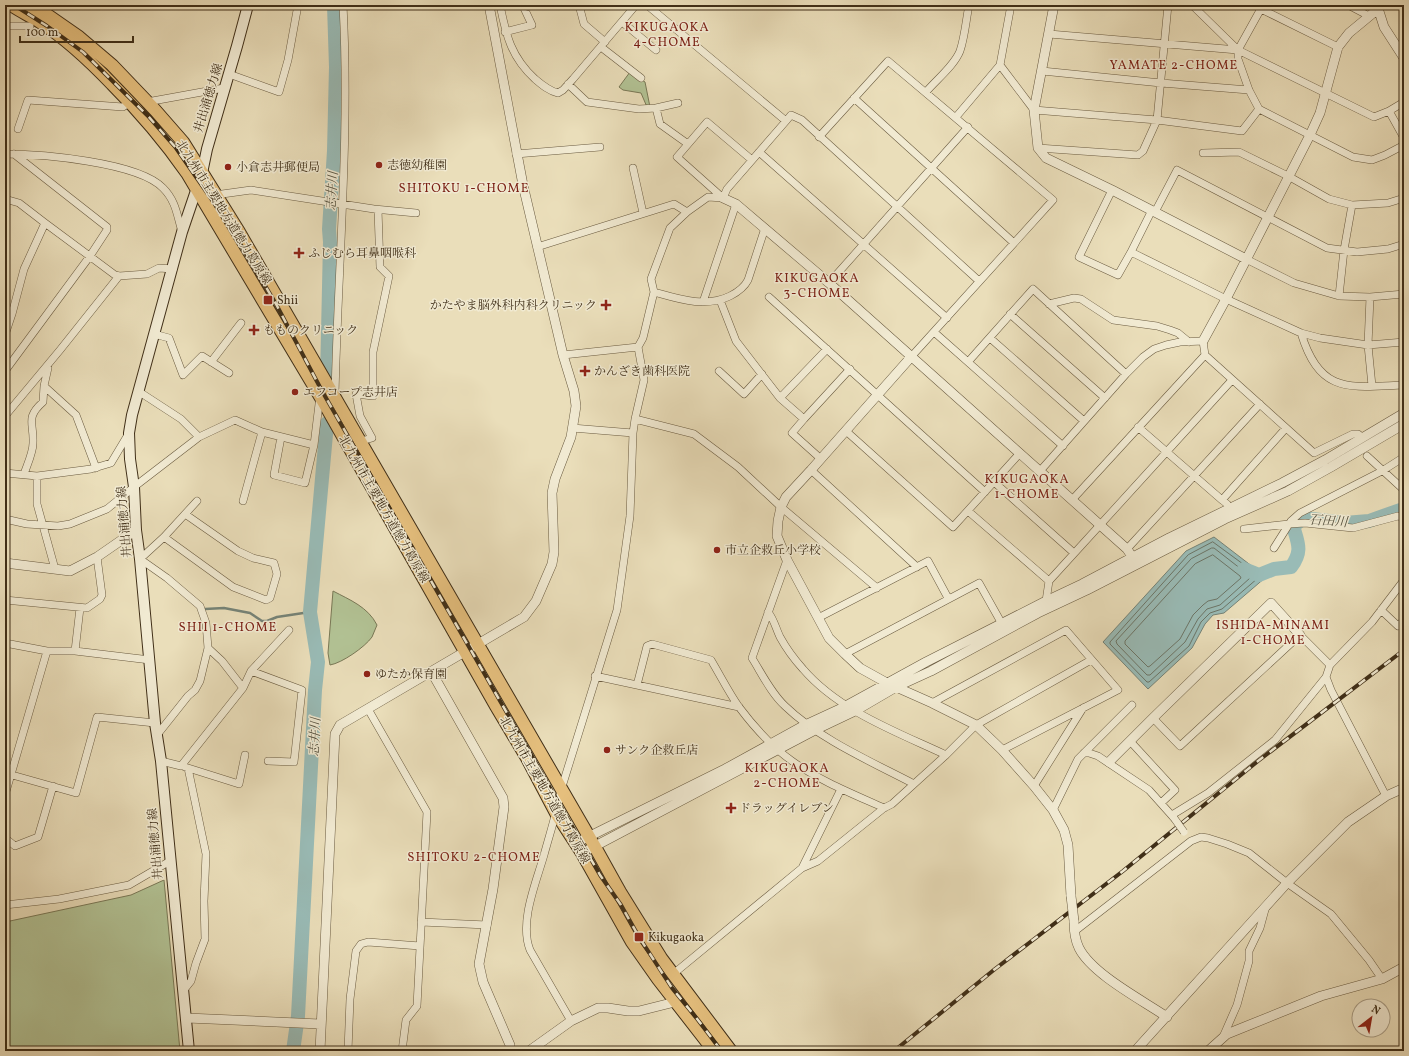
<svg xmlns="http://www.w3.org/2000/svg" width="1409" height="1056" viewBox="0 0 1409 1056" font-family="Vollkorn,'Noto Serif JP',serif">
  <rect width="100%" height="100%" fill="#eadeba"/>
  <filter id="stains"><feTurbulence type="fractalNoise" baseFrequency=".005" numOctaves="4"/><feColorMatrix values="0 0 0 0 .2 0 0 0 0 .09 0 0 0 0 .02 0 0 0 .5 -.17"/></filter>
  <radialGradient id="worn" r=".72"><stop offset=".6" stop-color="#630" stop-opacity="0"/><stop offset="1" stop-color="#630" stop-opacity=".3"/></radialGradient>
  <path fill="#b2c294" stroke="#797856" d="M 630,72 L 645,82 L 650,107 L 647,107 L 641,93 L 623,90 L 619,87 Z
    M 333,591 C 350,600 368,607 377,625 C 375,629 374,633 372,637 C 365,647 342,663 330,665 L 328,653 Z
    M 164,880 L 180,1051 L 9,1051 L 5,927 L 10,921 L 131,895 Z"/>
  <path fill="#99bbb6" stroke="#758377" d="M 1214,537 L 1266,577 L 1224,613 L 1213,615 L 1205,624 L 1192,648 L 1148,689 L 1103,642 L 1186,551 Z"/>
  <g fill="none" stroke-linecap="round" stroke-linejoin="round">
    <path stroke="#6c7567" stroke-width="1" d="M 1213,542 L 1258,575 L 1258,578 L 1222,609 L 1210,613 L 1201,622 L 1189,646 L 1149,682 L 1147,682 L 1110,644 L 1110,642 L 1188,555 Z
      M 1212,548 L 1214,548 L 1250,576 L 1250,578 L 1220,605 L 1207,609 L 1198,619 L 1185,642 L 1150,675 L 1147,675 L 1117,644 L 1116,641 L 1191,559 Z
      M 1213,555 L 1240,576 L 1241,578 L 1217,599 L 1208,601 L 1203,605 L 1193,615 L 1180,639 L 1150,666 L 1148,667 L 1125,644 L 1125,641 L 1195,564 Z"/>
    <path stroke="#758377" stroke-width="2.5" d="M 205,609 L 224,608 L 250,613 L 262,621 L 267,621 L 277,617 L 310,612"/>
    <path stroke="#99bbb6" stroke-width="14" d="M 327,378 L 330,242 L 329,229 L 334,151 L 336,67 L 334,5
      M 1244,569 L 1259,575 L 1274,569 L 1291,567 C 1303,551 1298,543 1293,526 L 1304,518 L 1345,523 L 1369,521 L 1400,510 L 1404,512
      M 293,1051 L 298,1016 L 315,690 L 318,662 L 310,612 L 327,423"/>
    <g stroke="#6a5b40" stroke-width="8">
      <path id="minor" d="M 500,5 C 506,35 511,57 535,79 C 542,85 549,91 558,93 L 563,90 L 573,79 L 636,5
        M 579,5 L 584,24 L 605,42
        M 647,5 L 786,121
        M 1192,5 L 1238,50 L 1374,117 L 1389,111 L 1404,102
        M 1263,5 L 1238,50 L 1238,59 L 1249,90 L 1259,109 L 1353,157 L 1372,160 L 1385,155 L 1404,145
        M 1348,5 L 1369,16
        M 1261,9 L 1338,47
        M 622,22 L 656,50
        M 5,26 L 30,26
        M 505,32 L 532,25 L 524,8 L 533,5
        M 1049,34 L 1238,50
        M 601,47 L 641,78
        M 1000,65 L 1034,110 L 1157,120 L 1242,131 L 1259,109
        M 1042,71 L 1161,83 L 1249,90
        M 229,74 L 279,92 L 288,60 L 298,5
        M 568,84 L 587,102 L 639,109 L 656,108 L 678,103
        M 926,92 C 937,79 954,66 960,51 C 965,36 966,20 969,5
        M 854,98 L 1014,243
        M 147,102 L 224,88
        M 656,108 L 660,124 L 688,144
        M 1389,111 L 1404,138
        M 956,117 L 1000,65 L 1011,5
        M 18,129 L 28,100 L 123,107 L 130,102
        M 819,137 L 888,61 L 1053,200 L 911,357
        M 1038,148 L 1138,155 L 1143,151 L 1157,120 L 1168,5
        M 759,152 L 947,318
        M 1203,153 L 1239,152 L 1288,176 L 1329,199 L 1352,205 L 1388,203 L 1404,198
        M 5,154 C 41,154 138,162 163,188 C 176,201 177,215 182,232
        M 516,154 L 600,147
        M 633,168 L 643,213
        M 1112,190 L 1079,257 L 1118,275 L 1131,252 L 1152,210
        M 215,195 L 251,190 L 374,209 L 416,213
        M 723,198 L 727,189 L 786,121 L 791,115 L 802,120 L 979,281
        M 723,198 L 677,157 L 707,122 L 752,160
        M 5,199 L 19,203 L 45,223 L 115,275 L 119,276 L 147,274 L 159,268 L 173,269
        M 1155,212 L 1177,170 L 1327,248 L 1357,252 L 1388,249 L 1404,244
        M 537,247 L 674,204 L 687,212
        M 1131,252 L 1226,299 L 1301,333 L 1320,338 L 1368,345 L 1404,342
        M 1246,259 L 1294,283 L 1339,296 L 1370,297 L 1404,294
        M 829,283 L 968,127
        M 654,292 C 679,299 705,308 730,296 C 738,292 744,288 748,280 L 765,228
        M 1339,296 L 1344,250 L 1352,205
        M 769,297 L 985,492
        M 1370,297 L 1368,345 L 1372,386
        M 720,300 L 736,341 L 780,398 L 804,419 L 850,369
        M 703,302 L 736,204
        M 1049,304 L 1074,298 L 1081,299 L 1113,320 L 1157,326 L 1170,330 L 1178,333 L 1189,342
        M 1010,314 L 1105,398
        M 934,332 L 1063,446
        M 1301,333 C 1320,395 1349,387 1404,385
        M 154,334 L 169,338 L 183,375 L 202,356 L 229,373
        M 5,335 L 12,314 L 24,269 L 45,223
        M 990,338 L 1084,421
        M 563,355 L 638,347
        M 211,362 L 241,323
        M 968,362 L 1033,289 L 1126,374
        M 48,368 L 44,386 L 76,415 L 96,468
        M 5,371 L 90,256 L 107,230 L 107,227 L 14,154
        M 719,371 L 744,394 L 762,374
        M 138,391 L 181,419 L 199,437 L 235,420 L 262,432 L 314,445 L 320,396
        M 335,395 C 338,265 350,135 343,5
        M 780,398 L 827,349
        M 5,416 L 60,350 L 119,276
        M 635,419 L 694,434 L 738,467 L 781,507 L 877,588
        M 804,419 L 792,433 L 821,459
        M 1138,427 L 1222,500
        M 572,428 L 633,433
        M 846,431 L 953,527 L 1020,453
        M 281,437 L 274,475 L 305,483 L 314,445
        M 358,442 L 372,438 L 360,416 L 356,394 L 373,396 L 373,352 L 389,276 L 380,267 L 378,210
        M 1367,456 L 1404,490
        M 811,470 L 917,567
        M 1040,471 L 1126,374 L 1143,357 L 1154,349 L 1166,345 L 1180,342 L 1203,341 L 1205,355 L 1314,453 L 1353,434 L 1358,434 L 1362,437
        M 5,473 L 37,476 L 91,469 L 111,463 L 129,433
        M 24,474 C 27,465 33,453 33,443 C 34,423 25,418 43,402 L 44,386
        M 37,476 L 37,504 L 55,569
        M 994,482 L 1074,553
        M 1072,500 L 1205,355
        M 243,501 L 262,432
        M 1230,508 L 1227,504 L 1222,500 L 1286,428
        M 968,511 L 1049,581
        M 5,519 L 27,524 L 58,526 L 70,524 L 107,509 L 134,487 L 199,437
        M 1244,529 L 1289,524 L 1305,523 L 1353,528 L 1398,516 L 1404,518
        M 164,537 L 233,587 L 266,600 L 270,598 L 277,574 L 274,563 L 253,558 L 238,551 L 185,514
        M 1274,548 L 1291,521 L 1300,513 L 1382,471 L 1404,457
        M 1127,549 L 1260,404
        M 787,560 L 752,658 C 762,674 771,693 785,706 C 819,739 872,762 914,784
        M 5,600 L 87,608 L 100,599 L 102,595 L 97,557
        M 1046,601 L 1049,581 L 1232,380
        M 1381,610 L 1398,626 L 1404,620
        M 768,612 C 774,619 776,629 780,637 C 786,648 794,659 803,669 C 839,711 897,732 946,755
        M 818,618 L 928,561 L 948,598
        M 5,643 L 47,651 L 75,651 L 150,660
        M 75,651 L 80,608
        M 845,654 L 979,583 L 1002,624
        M 251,671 L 302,690 L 294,762 L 268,761
        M 595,676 L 739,707
        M 637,685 L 647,646 L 652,644 L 711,660 C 720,675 729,693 739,707 C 754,727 772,747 792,761 C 820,781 853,794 884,808
        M 243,688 L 251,671 L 289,630
        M 932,703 L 1066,630 L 1118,690 L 1002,750
        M 368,709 L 427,812 L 417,1006 L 406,1020 L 402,1051
        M 1153,718 L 1180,746 L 1300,635 L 1330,665
        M 157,735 L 188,696 L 195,690 L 200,681 L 208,648 L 206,623 L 200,606 L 167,578 L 140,559 L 164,537 L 197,501
        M 1130,741 L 1175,790 L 1161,803
        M 1084,753 L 1089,753 L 1098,756 L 1149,790 L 1174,818
        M 161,761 L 181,766 L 243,688 L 222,661 L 208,648
        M 185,767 L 239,784 L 245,755
        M 5,773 L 76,793 L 97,717 L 155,723
        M 1034,786 L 1083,708
        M 5,795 L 47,651
        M 1386,796 L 1331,690 L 1326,677 L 1330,665 L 1372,622 L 1404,580
        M 1053,810 L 1078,759 L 1132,705
        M 1172,815 L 1208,793 L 1275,740 L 1326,677
        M 5,838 L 15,846 L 38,837 L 53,786
        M 802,868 L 841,789
        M 5,905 L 59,899 L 129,885 L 170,861
        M 421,922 L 487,925
        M 1075,931 L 1191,841 L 1201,837 L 1208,838 L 1227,844 L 1249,853 L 1287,883 L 1331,914 L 1369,960 L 1382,979
        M 672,975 L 802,868 L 818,861 L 884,808 L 892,804 L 946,755 L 976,725 L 1091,660
        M 183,991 L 191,981 L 196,963 L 205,939 L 204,901 L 206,854 L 188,768
        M 571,1021 L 530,950 C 519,922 536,883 544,855 C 550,833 557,812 561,790 L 617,610 L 630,516 L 633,433 L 635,419 L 644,380 L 638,347 L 643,338 L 654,292 L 651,279 L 670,228 L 687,212 L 708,197 L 723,198
        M 1223,1037 L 1237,1005 L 1249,961 L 1249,951 L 1260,928 L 1266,906
        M 348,1051 L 350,999 L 356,951 L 361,944 L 368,942 L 420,946"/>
    </g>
    <g stroke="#6a5b40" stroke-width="10">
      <path id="tertiary" d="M 1054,5 L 1034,110 L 1038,148 L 1046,158 L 1112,190 L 1246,259
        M 1377,5 L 1384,27 L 1404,58
        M 723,198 L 736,204 L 829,283 L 1127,549 L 1135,561
        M 1203,341 L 1226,299 L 1310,135 L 1320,113 L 1338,47 L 1349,33 L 1378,9
        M 911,357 L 811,470 L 786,497 L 781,507 L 778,521 L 777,536 L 787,560 L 829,638 L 845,654 L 860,668 L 887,683 L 932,703 L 976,725 L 1002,750 L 1034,786 L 1053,810 L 1064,830 L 1068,845 L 1071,896
        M 5,563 L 70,571 L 97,557 L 136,530
        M 431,671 L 503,798 L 504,807 L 493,889 L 479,964 L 483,982 L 510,1045 L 510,1051
        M 1109,762 L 1153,718 L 1271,603 L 1300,635
        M 576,843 L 725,769 L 805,725 L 844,707 L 926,662 L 1046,601 L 1082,584 L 1169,538 L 1282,483 L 1325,460 L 1404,413
        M 582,853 L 815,730 L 855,711 L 896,687 L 931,671 L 1038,613 L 1087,590 L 1225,519 L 1288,491 L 1331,467 L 1404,424
        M 1074,921 C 1074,930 1075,940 1079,948 C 1092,974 1142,1000 1167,1017
        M 187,1018 L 320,1024
        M 320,1051 L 335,734 L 340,725 L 524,617 L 536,601 L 552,564 L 554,552 L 552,493 L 555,479 L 571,437 L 576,406 L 574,391 L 563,355 L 523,185 L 489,5
        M 529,1051 L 571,1021 L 598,1008 L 608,1008 L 628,1011 L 639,1011 L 675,1002
        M 1135,1051 L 1287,883 L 1348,822 L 1386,796 L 1404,788
        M 1208,1051 L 1227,1034 L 1321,996 L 1382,979 L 1404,967"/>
    </g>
    <g stroke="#402f18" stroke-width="12">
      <path id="secondary" d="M 189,1051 L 161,761 L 155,723 L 140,559 L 136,530 L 134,487 L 130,459 L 129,433 L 132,415 L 182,232 L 202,173 L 207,149 L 237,46 L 248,5"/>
    </g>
    <g stroke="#402f18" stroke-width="14">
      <path id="primary" d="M 11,5 C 20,11 30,16 40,22 C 67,39 90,61 112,84 C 140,112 164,140 187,173 L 324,403 L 496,706 L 527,758 L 556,813 L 582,853 L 632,942 L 658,979 L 714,1051
        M 33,5 L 79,37 L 112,65 L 155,110 L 183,142 L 239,232 L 595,847 L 620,892 L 661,958 L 731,1051"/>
    </g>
    <use href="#minor" stroke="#f1ead2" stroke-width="7"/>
    <use href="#tertiary" stroke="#f1ead2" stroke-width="9"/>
    <use href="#secondary" stroke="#f1ead2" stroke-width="10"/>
    <use href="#primary" stroke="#e5bf7d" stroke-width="12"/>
    <g stroke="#402f18" stroke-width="4">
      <path id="rail" d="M 14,5 L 47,26 L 83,52 L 148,116 L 176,148 L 228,223 L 276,304 L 322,391 L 600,875 L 621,905 L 639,937 L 672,988 L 698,1020 L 720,1049
        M 894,1051 L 995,969 L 1123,871 L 1258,761 L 1404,650"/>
    </g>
    <use href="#rail" stroke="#f1ead2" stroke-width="2.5" stroke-dasharray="8" stroke-linecap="butt"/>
    <g stroke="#6a5b40" stroke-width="8" stroke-linecap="butt">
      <path id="minor-bridge" d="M 1174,818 L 1184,832"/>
    </g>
    <g stroke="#6a5b40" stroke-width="10" stroke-linecap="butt">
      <path id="tertiary-bridge" d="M 1071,896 L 1074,921"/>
    </g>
    <use href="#minor-bridge" stroke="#f1ead2" stroke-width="7"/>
    <use href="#tertiary-bridge" stroke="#f1ead2" stroke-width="9"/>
  </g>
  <g fill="#8f2418" stroke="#f1ead2" stroke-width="1.5">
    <circle cx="379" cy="165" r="4"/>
    <circle cx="228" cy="167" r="4"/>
    <path d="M297 247h4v4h4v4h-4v4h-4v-4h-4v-4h4z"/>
    <rect x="263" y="295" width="10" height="10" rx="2"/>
    <path d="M604 299h4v4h4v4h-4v4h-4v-4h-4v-4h4z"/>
    <path d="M252 324h4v4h4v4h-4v4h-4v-4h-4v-4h4z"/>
    <path d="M583 365h4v4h4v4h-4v4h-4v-4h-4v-4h4z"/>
    <circle cx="295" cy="392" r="4"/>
    <circle cx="717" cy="550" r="4"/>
    <circle cx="367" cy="674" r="4"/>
    <circle cx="607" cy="750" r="4"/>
    <path d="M729 802h4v4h4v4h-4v4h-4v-4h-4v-4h4z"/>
    <rect x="634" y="932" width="10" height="10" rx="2"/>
  </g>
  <g text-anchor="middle" stroke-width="3" stroke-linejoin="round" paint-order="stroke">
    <g font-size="12" fill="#402f18" stroke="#f1ead2">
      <text transform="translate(208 98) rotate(-73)" y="4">井出浦徳力線</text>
      <text transform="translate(224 212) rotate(58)" y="4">北九州市主要地方道徳力葛原線</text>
      <text transform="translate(384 509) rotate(60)" y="4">北九州市主要地方道徳力葛原線</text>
      <text transform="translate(124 522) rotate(-95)" y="4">井出浦徳力線</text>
      <text transform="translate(545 790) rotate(60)" y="4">北九州市主要地方道徳力葛原線</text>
      <text transform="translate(155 844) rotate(-95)" y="4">井出浦徳力線</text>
    </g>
    <g font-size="12" fill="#402f18" stroke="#f1ead2" text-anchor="start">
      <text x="387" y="169">志徳幼稚園</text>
      <text x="236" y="171">小倉志井郵便局</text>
      <text x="308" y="257">ふじむら耳鼻咽喉科</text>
      <text x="277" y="304">Shii</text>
      <text x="597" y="309" text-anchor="end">かたやま脳外科内科クリニック</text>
      <text x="263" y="334">もものクリニック</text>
      <text x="594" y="375">かんざき歯科医院</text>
      <text x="303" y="396">エフコープ志井店</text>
      <text x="725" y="554">市立企救丘小学校</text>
      <text x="375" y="678">ゆたか保育園</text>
      <text x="615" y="754">サンク企救丘店</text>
      <text x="739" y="812">ドラッグイレブン</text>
      <text x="648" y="941">Kikugaoka</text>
    </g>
    <g font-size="13" letter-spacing="1" fill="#7a1f14" stroke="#f1ead2">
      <text x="667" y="31">KIKUGAOKA<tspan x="667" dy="15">4-CHOME</tspan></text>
      <text x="1174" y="69">YAMATE 2-CHOME</text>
      <text x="464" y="192">SHITOKU 1-CHOME</text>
      <text x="817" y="282">KIKUGAOKA<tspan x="817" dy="15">3-CHOME</tspan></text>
      <text x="1027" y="483">KIKUGAOKA<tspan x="1027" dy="15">1-CHOME</tspan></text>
      <text x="1273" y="629">ISHIDA-MINAMI<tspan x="1273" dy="15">1-CHOME</tspan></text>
      <text x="228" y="631">SHII 1-CHOME</text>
      <text x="787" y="772">KIKUGAOKA<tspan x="787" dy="15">2-CHOME</tspan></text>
      <text x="474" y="861">SHITOKU 2-CHOME</text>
    </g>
    <g font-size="13" font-style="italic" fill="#565240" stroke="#f1ead2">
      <text transform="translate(331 191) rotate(-86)" y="5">志井川</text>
      <text transform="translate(1328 520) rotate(4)" y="5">石田川</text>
      <text transform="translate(314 737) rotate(-87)" y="5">志井川</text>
    </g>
  </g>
  <rect width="1409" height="1056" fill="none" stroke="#eadeba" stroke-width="20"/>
  <rect x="6" y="6" width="1397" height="1044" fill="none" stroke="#402f18" stroke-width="2"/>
  <rect x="10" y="10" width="1389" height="1036" fill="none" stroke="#402f18"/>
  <g transform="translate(1371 1018) rotate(31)"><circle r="19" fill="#f1ead2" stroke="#aa9f88"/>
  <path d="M0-3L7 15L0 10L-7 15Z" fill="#8f2418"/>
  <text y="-6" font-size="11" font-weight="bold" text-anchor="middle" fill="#402f18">N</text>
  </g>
  <path d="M20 36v6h113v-6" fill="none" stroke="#402f18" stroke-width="2"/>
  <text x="26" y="36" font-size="12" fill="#402f18" stroke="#f1ead2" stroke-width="3" paint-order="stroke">100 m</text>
  <rect width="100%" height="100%" filter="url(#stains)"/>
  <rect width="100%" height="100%" fill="url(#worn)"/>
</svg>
